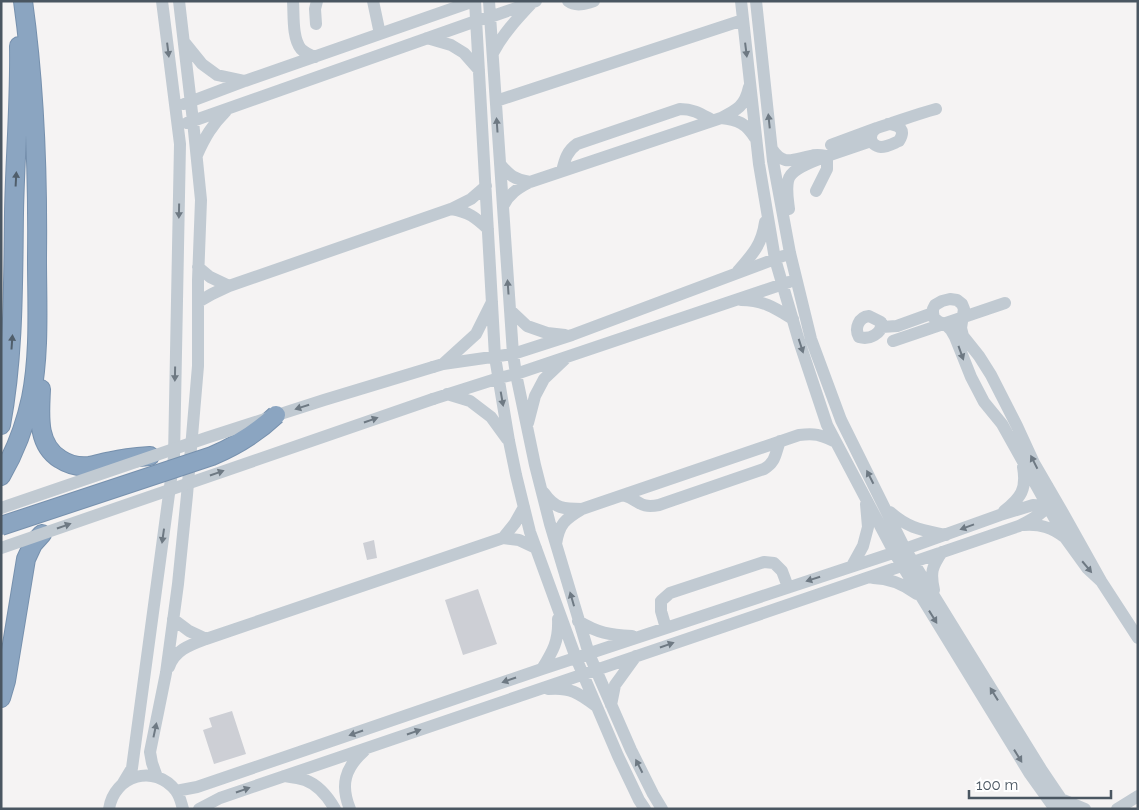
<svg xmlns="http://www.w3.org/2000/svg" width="1139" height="810" viewBox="0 0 1139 810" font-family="Raleway,sans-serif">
  <rect width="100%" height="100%" fill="#f5f3f3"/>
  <path fill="#cdcfd5" d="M 374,540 L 377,558 L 367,560 L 363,543 Z
    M 478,589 L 497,644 L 463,655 L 445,600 Z
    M 232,711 L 246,754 L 214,764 L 203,730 L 212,727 L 209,718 Z"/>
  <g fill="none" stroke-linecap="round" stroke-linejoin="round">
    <g stroke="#7690ad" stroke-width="20">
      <path id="highway" d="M 41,389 C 40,414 36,444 60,459 C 69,465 79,467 89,466 C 97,465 104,462 112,461 C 124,458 137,457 150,456
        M 1,425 C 14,355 13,284 14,213 C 15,157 20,102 19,46
        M 1,476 C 15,452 25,426 31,398 C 40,353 37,305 37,258 C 38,172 35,87 23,1
        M 1,698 L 6,681 L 26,559 L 33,544 L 42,534"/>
    </g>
    <path stroke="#c1cad2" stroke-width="12" d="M 293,1 C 294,15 292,38 301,49 C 305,53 310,55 315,57
      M 373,1 L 380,34
      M 475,1 L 495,357 L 509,441 L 516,475 L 530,532 L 576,658 L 618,756 L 639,800 L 645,809
      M 489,1 L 513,354 L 516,374 L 535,465 L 550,524 L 589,654 L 631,750 L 653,794 L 662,809
      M 568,1 C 576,7 585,4 594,1
      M 741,1 L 759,164 L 775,259 L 799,341 L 827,425 L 894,552 L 1030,774 L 1055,809
      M 756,1 L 773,161 L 790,253 L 811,339 L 841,420 L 905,549 L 1041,769 L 1068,809
      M 316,24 L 315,9 L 317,1
      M 427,38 L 451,45 L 464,53 L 479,70
      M 185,43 L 202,64 L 217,75 L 245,81
      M 493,53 C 503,34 516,20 531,4
      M 496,101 L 743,20
      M 184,104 L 245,81 L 474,1
      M 721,118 C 738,120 746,123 755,138
      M 187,123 L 476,21 L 490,17 L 536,1
      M 888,124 C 900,125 906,130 899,141 C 894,143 887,147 881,147 C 869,146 868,133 877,128 C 882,126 887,125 892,123 C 907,118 921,113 936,109
      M 831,145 L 877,128
      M 772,149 C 784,167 793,159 811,156 C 816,154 821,155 827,156 C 815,161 790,168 788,181 C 786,190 788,200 789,209
      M 197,155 C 205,137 212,125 226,111
      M 500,164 C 510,176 514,179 530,182
      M 562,171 C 565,159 567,151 577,144 L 680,109 C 694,109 701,114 712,120
      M 816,191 L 827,169 L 827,156 L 871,141
      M 503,206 C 509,194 518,188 530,182 L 721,118 C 737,110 745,106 749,87
      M 451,209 C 469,212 475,217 488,229
      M 198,267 L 210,277 L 229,286
      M 738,271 C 753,254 762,244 765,222
      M 741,300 C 763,300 775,308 793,319
      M 198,302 L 212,294 L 229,286 L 451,209 L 471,199 L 486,186
      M 510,310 L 527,326 L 547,333 L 565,335
      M 869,316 L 881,322 C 883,334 869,340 859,337 C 854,328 859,317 869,316 Z
      M 882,327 L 897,326 L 933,313
      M 893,341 L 1005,303
      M 443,364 L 476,334 L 492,302
      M 433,367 L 443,364 L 513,354 L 572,335 L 783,256
      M 447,394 L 470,401 L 491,417 L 507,439
      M 433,399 L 499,378 L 516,374 L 789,282
      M 528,423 L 535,396 L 544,379 L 564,360
      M 544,493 C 555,509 564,509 582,509
      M 623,495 C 640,500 639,509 659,505 L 764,469 C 776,462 775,454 780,441
      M 1004,511 C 1021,498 1027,489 1023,467
      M 890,512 C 909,529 923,530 946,535
      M 1024,525 C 1040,524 1052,527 1064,537
      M 503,538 L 515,523 L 524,507
      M 556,544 C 559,524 565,519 582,509 L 799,435 C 817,433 820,435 836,442
      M 852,566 L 863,546 L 868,527 L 866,504
      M 873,578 C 890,578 903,584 917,594
      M 1101,581 L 1087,568 L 1066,539 L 1002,424 L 984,402 L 971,377 L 955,337 L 951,330 L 945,324 L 939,322 L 934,318 L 933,313 L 933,309 L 935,305 L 942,301 L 950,299 L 957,300 L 962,304 L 964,309 L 961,328 L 963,336 L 979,356 L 991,375 L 1017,426 L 1034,463 L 1063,513 L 1101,581 L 1138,638
      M 934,590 C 930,572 932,567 942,552
      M 173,619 L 189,631 L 206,639
      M 578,621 C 598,633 609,635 632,636
      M 666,628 L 661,611 L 661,601 L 670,593 L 764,562 L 774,563 L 782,571 L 788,587
      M 169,667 C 175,650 190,645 206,639 L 503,538 L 519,540 L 536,548
      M 542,669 C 553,651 559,641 558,619
      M 548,689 C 570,687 579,693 596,706
      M 611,705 L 615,685 L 636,656
      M 284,776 C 291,777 299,778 305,780 C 319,785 328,797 335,809
      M 157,777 L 152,763 L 150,752 L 166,673 L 178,584 L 187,495 L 198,366 L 198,280 L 201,200 L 193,121 L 179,1
      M 123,783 L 132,768 L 174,457 L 180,144 L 162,1
      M 176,791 L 197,787 L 542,669 L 905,549 L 1000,515 L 1033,505 L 1047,506 L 1063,513
      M 1061,799 L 1085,809
      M 109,809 C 114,775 155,763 176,791 C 180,796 181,802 183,809
      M 199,809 L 220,798 L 1019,526 C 1029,521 1048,512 1050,500 C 1050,496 1049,491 1048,487
      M 350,809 C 340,785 345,768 364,751
      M 1117,809 L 1138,796"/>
    <use href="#highway" stroke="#8ba5c1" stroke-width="18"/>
    <g stroke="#7690ad" stroke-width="20" stroke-linecap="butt">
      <path id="highway-bridge" d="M 1,526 L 212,456 C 236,446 257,433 276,415"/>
    </g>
    <path stroke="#c1cad2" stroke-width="12" d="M 1,508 L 206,438 L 324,400 L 433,367
      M 1,548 L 433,399"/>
    <use href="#highway-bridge" stroke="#8ba5c1" stroke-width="18"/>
  </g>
  <defs><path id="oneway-solid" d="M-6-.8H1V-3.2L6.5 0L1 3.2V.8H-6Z" transform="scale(1.25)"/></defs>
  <g fill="#6e7983">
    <use href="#oneway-solid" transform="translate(168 50) rotate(83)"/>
    <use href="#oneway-solid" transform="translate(746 50) rotate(83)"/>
    <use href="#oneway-solid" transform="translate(769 121) rotate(-96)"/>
    <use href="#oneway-solid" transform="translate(497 125) rotate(-94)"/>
    <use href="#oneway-solid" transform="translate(179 211) rotate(91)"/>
    <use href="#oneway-solid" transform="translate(508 287) rotate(-94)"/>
    <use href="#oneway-solid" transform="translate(801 346) rotate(72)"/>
    <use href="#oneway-solid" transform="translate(961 353) rotate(70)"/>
    <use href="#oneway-solid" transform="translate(175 374) rotate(91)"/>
    <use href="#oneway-solid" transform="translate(502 399) rotate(80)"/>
    <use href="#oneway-solid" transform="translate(302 407) rotate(162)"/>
    <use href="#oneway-solid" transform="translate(371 420) rotate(-19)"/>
    <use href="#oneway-solid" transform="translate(1034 462) rotate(-117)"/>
    <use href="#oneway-solid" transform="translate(217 473) rotate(-19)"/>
    <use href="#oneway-solid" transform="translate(870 477) rotate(-117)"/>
    <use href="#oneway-solid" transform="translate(64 526) rotate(-19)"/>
    <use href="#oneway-solid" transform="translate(967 527) rotate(160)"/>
    <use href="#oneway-solid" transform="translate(163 536) rotate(98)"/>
    <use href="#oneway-solid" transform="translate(1087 567) rotate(50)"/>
    <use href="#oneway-solid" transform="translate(813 579) rotate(162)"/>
    <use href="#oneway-solid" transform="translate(572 599) rotate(-106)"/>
    <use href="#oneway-solid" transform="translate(933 617) rotate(58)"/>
    <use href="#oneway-solid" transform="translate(667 645) rotate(-19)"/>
    <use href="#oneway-solid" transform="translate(509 680) rotate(161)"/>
    <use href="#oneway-solid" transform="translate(994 694) rotate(-122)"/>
    <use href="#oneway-solid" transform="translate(155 730) rotate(-78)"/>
    <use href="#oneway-solid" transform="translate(414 732) rotate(-19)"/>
    <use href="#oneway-solid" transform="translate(356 733) rotate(161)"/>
    <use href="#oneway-solid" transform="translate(1018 756) rotate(58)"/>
    <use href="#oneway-solid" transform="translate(639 766) rotate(-117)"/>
    <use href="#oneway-solid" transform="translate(243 790) rotate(-19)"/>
  </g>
  <g fill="#505e6b">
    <use href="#oneway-solid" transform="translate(16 179) rotate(-87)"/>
    <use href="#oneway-solid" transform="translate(12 342) rotate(-86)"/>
  </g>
  <rect width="1139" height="810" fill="none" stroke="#4a5661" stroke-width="5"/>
  <path d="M969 790v8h142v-8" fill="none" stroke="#4a5661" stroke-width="2.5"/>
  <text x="976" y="790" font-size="15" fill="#4a5661" stroke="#ffffff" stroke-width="4" paint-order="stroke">100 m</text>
</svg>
